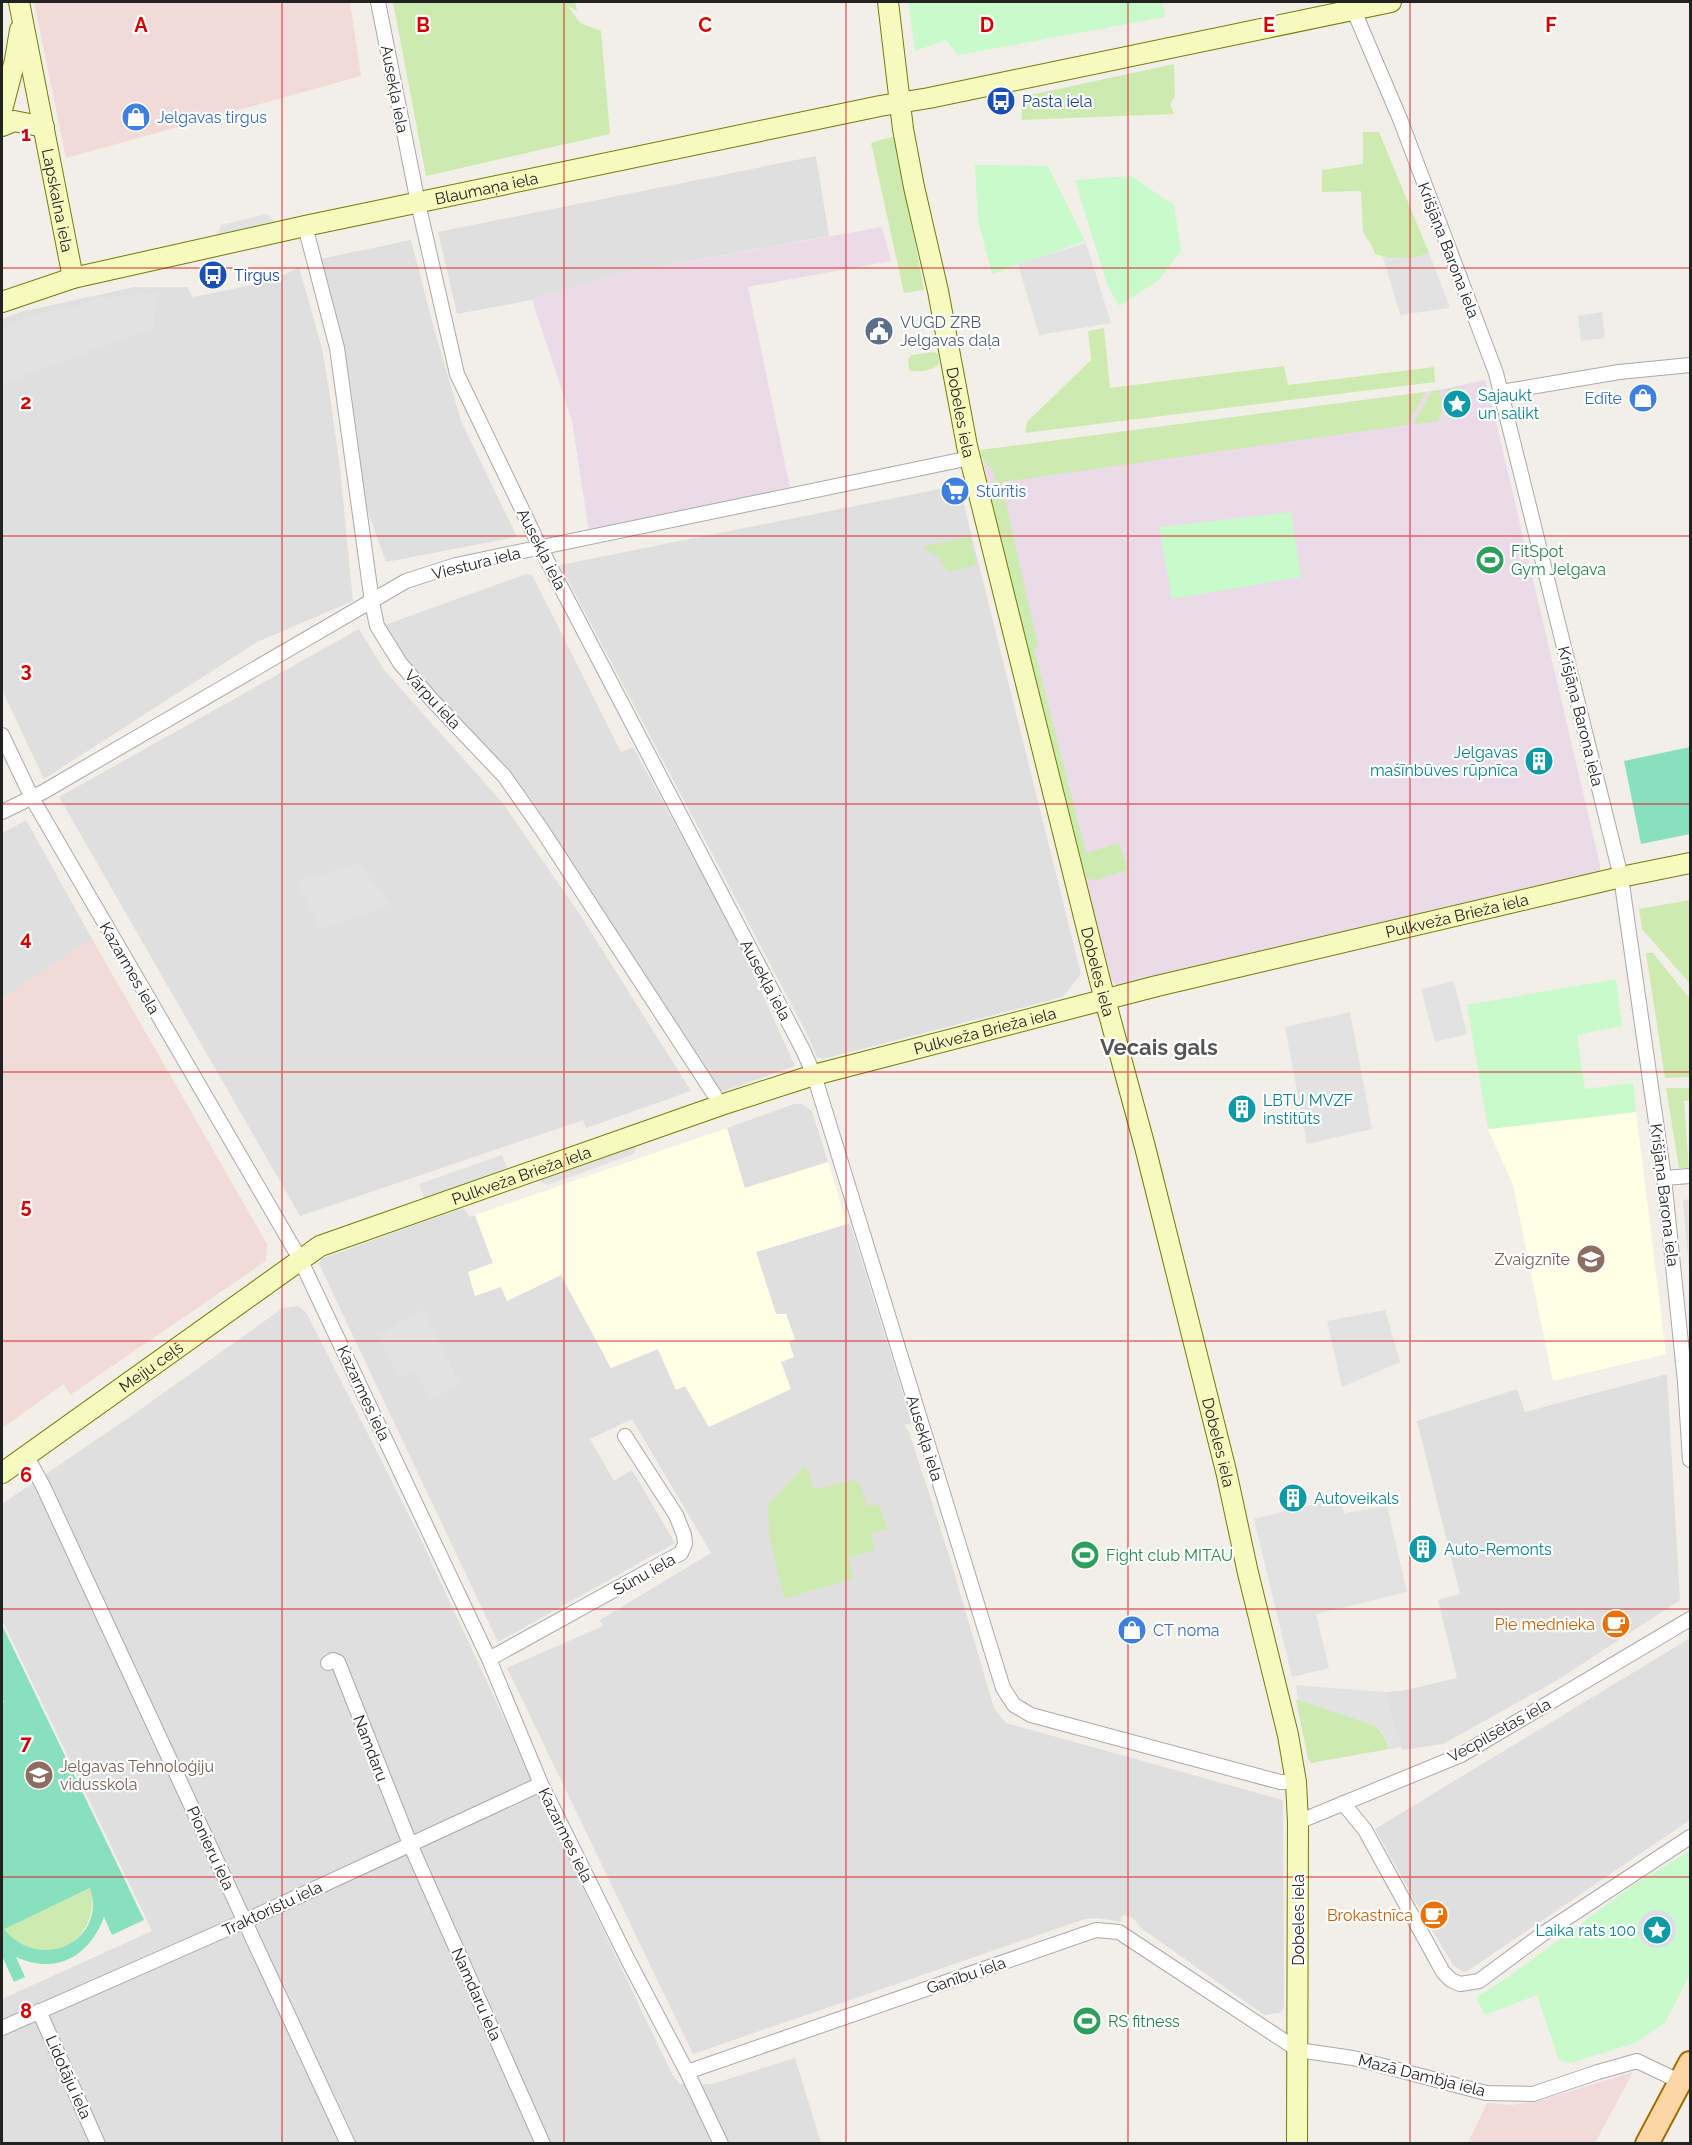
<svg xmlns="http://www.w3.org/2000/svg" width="1692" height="2145" viewBox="0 0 1692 2145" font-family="Raleway,sans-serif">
  <rect width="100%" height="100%" fill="#f2efe9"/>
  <path fill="#e0dfdf" d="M 816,156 L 829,236 L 614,275 L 532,300 L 457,314 L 438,232 Z
    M 411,240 L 432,321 L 461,421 L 517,537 L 386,562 L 364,501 L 359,447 L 343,339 L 320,259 Z
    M 299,267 L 322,348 L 330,396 L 340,468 L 353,601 L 257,642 L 44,779 L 2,690 L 2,319 L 20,312 L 135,287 L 187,287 L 193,297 L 272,281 Z
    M 954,486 L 960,489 L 1081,974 L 1063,997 L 823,1059 L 817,1057 L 807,1034 L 560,565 Z
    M 526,574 L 532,575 L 621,752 L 633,747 L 663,802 L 738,940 L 795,1066 L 721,1092 L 530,798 L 501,763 L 433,694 L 389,636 L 385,625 Z
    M 359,629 L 384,670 L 502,802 L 579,913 L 691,1091 L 586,1128 L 583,1120 L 300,1216 L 59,797 Z
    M 26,820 L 92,939 L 2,999 L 2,833 Z
    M 794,1104 L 802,1104 L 812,1111 L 828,1162 L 744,1188 L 727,1128 Z
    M 1690,1199 L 1690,1281 L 1683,1200 Z
    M 463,1208 L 470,1217 L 475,1215 L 507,1301 L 561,1275 L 611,1368 L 658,1349 L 676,1390 L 685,1386 L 780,1362 L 789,1342 L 794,1339 L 776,1315 L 756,1252 L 850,1223 L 912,1423 L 904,1425 L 909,1432 L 948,1552 L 994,1708 L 1006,1723 L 1283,1800 L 1284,2008 L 1280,2013 L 1264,2015 L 1141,1928 L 1133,1918 L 1122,1915 L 1121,1922 L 1098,1918 L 1085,1919 L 693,2054 L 507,1668 L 603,1626 L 600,1620 L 711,1553 L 632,1419 L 590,1439 L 614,1481 L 632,1470 L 675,1543 L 498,1642 L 319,1264 L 321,1259 Z
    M 298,1306 L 306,1312 L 416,1529 L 572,1865 L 672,2074 L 680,2084 L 712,2084 L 795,2058 L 821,2143 L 2,2143 L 2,1999 L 152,1931 L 2,1620 L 2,1504 L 131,1416 L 283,1308 Z
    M 1667,1374 L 1680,1600 L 1556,1681 L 1443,1744 L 1402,1750 L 1384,1692 L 1401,1691 L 1457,1678 L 1438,1600 L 1460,1594 L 1417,1421 L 1517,1389 L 1525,1412 Z
    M 1690,1638 L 1690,1820 L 1466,1972 L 1459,1970 L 1453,1965 L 1420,1910 L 1375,1829 Z"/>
  <path fill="#f2dad9" d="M 34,2 L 350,2 L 361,76 L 66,158 Z
    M 92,939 L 267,1244 L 266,1261 L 70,1395 L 64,1384 L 2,1428 L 2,999 Z
    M 1633,2072 L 1595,2143 L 1468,2143 L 1487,2103 L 1511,2105 L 1542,2100 Z"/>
  <path fill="#ebdbe8" d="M 882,227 L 891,261 L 748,287 L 791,493 L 589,532 L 572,421 L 532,300 L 614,275 Z
    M 1485,380 L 1495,417 L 1600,865 L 1600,873 L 1119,988 L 1111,979 L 1085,878 L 990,499 L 981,450 L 1439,390 Z"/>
  <path fill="#ffffe5" d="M 1636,1112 L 1666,1354 L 1553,1381 L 1513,1185 L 1488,1129 Z
    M 727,1128 L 745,1188 L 828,1162 L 847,1224 L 756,1252 L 776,1314 L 786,1314 L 795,1339 L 789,1342 L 794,1357 L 781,1362 L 791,1389 L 709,1427 L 685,1386 L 676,1390 L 658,1349 L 611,1368 L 561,1275 L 507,1301 L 501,1287 L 475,1296 L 468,1272 L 493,1263 L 475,1215 Z"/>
  <path fill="#cdebb0" d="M 393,2 L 575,2 L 577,11 L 568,6 L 580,23 L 601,31 L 610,134 L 426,176 Z
    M 1174,64 L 1175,96 L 1170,104 L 1174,114 L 1022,120 L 1021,97 Z
    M 1363,132 L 1379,132 L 1429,253 C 1413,261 1392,260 1375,254 L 1372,246 L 1363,232 L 1361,191 L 1322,192 L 1322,170 L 1363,164 Z
    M 895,136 L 924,290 L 904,293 L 871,143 Z
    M 1104,328 L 1110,388 L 1284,366 L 1288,385 L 1434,367 L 1435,382 L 1025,433 L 1027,422 L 1091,360 L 1088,331 Z
    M 934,352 L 938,354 L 939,364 C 933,371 918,373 909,370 L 908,359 L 912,355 Z
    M 1459,387 L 1463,408 L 1455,407 L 1455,409 L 1451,410 L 1447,389 Z
    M 1440,390 L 1442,415 L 1439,415 L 1439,421 L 1413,424 L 1432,391 Z
    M 1426,392 L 1407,425 L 1001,482 L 1038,646 L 1034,648 L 1086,853 L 1119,843 L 1128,870 L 1095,880 L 1085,878 L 990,499 L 990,490 L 996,475 L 981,457 L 981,450 Z
    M 970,536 L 976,565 L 949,572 L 938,557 L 923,547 Z
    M 1690,900 L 1690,984 L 1642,929 L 1639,909 Z
    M 1646,953 L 1653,953 L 1690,999 L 1690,1077 L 1665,1078 Z
    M 1666,1088 L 1690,1088 L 1690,1100 L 1684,1101 L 1689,1168 L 1679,1168 Z
    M 806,1465 L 814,1490 L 854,1479 L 856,1483 L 859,1482 L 867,1507 L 879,1504 L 887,1529 L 871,1534 L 875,1550 L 848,1558 L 853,1579 L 784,1599 L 771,1545 L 767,1505 Z
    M 1296,1700 L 1301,1700 L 1376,1726 L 1384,1736 L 1389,1749 L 1311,1763 L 1308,1759 Z
    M 91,1888 C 102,1944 39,1974 3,1928 Z"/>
  <path fill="#c8facc" d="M 908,2 L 1163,2 L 1165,17 L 958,55 L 946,40 L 915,51 Z
    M 975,165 L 1048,166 L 1085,241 L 992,274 L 978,220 Z
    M 1131,176 L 1174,205 L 1181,250 L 1159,280 L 1119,306 L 1107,284 L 1075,180 Z
    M 1291,512 L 1301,577 L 1172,599 L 1159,527 Z
    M 1616,979 L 1622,1026 L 1577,1035 L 1585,1089 L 1633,1083 L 1636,1112 L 1488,1129 L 1467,1005 Z
    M 1690,1851 L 1690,1974 L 1665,2023 L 1635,2043 L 1571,2063 L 1559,2060 L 1537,1995 L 1485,2015 L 1476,1997 L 1507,1978 L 1635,1884 Z"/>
  <path fill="#88e0be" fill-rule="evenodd" d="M 1690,747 L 1690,834 L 1641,844 L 1624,761 Z
    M 2,1625 L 144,1920 L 112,1935 L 104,1917 C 89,1957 56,1975 16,1957 L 25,1977 L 14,1982 L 2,1956 L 2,1703 L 4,1702 L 2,1698 ZM 90,1888 C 108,1940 40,1974 4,1929 Z"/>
  <path fill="#e2e2e2" d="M 267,214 L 282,227 L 215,243 L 221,225 Z
    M 1086,243 L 1111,323 L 1039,335 L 1018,264 Z
    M 1429,253 L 1450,308 L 1400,315 L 1383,257 L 1411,258 Z
    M 157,293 L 154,328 L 2,384 L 2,330 L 30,315 L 78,306 L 98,298 Z
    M 1602,312 L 1605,338 L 1581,341 L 1578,316 Z
    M 358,863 L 391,904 L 320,930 L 296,882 Z
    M 1454,981 L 1467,1034 L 1435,1042 L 1421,989 Z
    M 1350,1012 L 1372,1129 L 1307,1144 L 1285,1027 Z
    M 637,1144 L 634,1154 L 547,1185 L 537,1180 Z
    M 502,1155 L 509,1174 L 426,1204 L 419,1184 Z
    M 424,1309 L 460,1384 L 431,1400 L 414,1370 L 399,1378 L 378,1336 Z
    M 1385,1310 L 1400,1362 L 1342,1387 L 1327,1321 Z
    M 1340,1498 L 1344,1513 L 1387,1506 L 1407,1592 L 1316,1614 L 1329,1668 L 1292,1677 L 1254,1519 Z
    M 1296,1685 L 1384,1692 L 1402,1747 L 1389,1749 L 1384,1735 L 1376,1726 L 1298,1700 Z"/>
  <path fill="#dddde8" d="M1638 1929a19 19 0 1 1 38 0a19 19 0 1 1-38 0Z"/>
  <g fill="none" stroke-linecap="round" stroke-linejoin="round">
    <g stroke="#a9a9a9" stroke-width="16">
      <path id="street" d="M 378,2 L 418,203 L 457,374 L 540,547 L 803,1050 L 814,1075 L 1003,1688 L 1014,1705 L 1031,1715 L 1280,1782 L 1296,1782
        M 1351,4 L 1400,119 L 1496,373 L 1621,877 L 1664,1178 L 1685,1382 L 1690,1460
        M 305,226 L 337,348 L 372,602 L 377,626 L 400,663 L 432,700 L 505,777 L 542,830 L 721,1105
        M 1501,392 L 1619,372 L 1690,365
        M 2,735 L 32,798 L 300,1259 L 489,1659 L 541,1784 L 628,1960 L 687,2072 L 721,2144
        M 2,812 L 43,792 L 406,581 L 456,565 L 970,458
        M 1664,1178 L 1690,1176
        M 26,1455 L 43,1486 L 348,2144
        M 489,1659 L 681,1553 L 685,1544 L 684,1535 L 676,1515 L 625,1436
        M 328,1663 L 333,1660 L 338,1662 L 410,1844 L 543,2144
        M 1343,1803 L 1365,1830 L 1443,1972 L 1451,1980 L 1460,1984 L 1479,1981 L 1544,1933 L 1690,1837
        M 1298,1822 L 1461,1755 L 1690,1619
        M 39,2011 L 98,2144
        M 2,2028 L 245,1921 L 541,1784
        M 687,2072 L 1096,1930 L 1119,1932 L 1298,2050 L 1353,2058 L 1486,2093 L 1533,2094 L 1598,2072 L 1637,2061 L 1681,2082"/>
    </g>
    <g stroke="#707d05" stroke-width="22">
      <g id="secondary">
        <path id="s1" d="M 19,2 L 73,278"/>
        <path id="s2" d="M 888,2 L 903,129 L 914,187 L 938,291 L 967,446 L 1100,981 L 1145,1147 L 1226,1471 L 1248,1573 L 1288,1735 L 1296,1782 L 1298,1822 L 1297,2144"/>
        <path d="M 2,110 L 15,60 L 20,30"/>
        <path d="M 2,126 L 14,121 L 44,127"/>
        <path id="s3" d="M 2,302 L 73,278 L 305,226 L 880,106 L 929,98 L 1391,2"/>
        <path id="s4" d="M 2,1473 L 320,1246 L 721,1105 L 814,1075 L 1157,986 L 1621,877 L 1690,863"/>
      </g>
    </g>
    <g stroke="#a06b00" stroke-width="26">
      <path id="primary" d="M 1647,2144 L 1690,2063"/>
    </g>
    <use href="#street" stroke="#fff" stroke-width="14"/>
    <use href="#secondary" stroke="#f7fabf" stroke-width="20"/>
    <use href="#primary" stroke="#fcd6a4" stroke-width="22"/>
  </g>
  <path fill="none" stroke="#d40000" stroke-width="1.5" stroke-opacity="0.55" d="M 282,2 L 282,2144M 564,2 L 564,2144M 846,2 L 846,2144M 1128,2 L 1128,2144M 1410,2 L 1410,2144M 2,268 L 1690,268M 2,536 L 1690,536M 2,804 L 1690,804M 2,1072 L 1690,1072M 2,1341 L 1690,1341M 2,1609 L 1690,1609M 2,1877 L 1690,1877"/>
  <defs>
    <g id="bus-disc" transform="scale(1.5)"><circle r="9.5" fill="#1a4fb4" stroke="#fff"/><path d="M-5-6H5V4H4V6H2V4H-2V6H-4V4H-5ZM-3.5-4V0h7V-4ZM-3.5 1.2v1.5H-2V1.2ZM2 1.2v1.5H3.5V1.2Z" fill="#fff"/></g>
    <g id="shop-disc" transform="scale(1.5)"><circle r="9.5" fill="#3f7fe0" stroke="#fff"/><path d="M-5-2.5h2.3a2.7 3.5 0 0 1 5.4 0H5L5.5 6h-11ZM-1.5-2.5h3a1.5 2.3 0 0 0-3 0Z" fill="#fff"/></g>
    <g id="civic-disc" transform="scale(1.5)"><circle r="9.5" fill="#5c6f8a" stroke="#fff"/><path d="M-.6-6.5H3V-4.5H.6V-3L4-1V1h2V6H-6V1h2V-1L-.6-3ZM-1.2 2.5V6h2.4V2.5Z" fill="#fff"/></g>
    <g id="sight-disc" transform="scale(1.5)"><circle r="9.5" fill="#0f9aa8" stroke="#fff"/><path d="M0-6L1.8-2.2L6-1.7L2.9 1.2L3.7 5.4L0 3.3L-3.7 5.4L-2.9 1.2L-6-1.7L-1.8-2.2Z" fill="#fff"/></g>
    <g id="supermarket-disc" transform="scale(1.5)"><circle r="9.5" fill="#3f7fe0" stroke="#fff"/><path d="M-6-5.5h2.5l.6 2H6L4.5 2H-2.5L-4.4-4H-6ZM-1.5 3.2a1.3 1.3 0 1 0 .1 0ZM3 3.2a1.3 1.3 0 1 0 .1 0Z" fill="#fff"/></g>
    <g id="stadium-disc" transform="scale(1.5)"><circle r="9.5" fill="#2e9e5b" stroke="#fff"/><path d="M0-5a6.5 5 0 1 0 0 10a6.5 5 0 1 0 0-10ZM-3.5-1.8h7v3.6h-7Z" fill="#fff"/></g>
    <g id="building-disc" transform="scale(1.5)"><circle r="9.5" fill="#0f9aa8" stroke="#fff"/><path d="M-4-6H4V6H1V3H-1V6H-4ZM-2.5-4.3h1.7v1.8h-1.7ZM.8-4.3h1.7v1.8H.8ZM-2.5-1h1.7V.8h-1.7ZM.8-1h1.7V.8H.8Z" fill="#fff"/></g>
    <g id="school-disc" transform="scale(1.5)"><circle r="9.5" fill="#8d6e63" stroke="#fff"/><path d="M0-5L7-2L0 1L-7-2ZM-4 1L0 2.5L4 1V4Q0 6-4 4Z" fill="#fff"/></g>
    <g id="cafe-disc" transform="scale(1.5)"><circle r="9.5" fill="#e8710a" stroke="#fff"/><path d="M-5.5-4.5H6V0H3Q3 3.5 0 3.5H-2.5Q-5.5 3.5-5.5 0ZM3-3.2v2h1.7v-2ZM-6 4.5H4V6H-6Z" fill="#fff"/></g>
  </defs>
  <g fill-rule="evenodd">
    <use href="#bus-disc" x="1001" y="101"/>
    <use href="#shop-disc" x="136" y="117"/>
    <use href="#bus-disc" x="213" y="275"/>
    <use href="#civic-disc" x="879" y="331"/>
    <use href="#shop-disc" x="1643" y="398"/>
    <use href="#sight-disc" x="1457" y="404"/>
    <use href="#supermarket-disc" x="955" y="491"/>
    <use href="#stadium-disc" x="1490" y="560"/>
    <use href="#building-disc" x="1539" y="761"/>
    <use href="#building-disc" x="1242" y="1109"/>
    <use href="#school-disc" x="1591" y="1259"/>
    <use href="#building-disc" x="1293" y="1498"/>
    <use href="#building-disc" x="1423" y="1549"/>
    <use href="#stadium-disc" x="1085" y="1555"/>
    <use href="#cafe-disc" x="1616" y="1624"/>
    <use href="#shop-disc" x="1132" y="1630"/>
    <use href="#school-disc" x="39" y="1775"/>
    <use href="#cafe-disc" x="1434" y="1915"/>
    <use href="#sight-disc" x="1657" y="1930"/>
    <use href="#stadium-disc" x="1087" y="2021"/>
  </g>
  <g text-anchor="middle" stroke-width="4.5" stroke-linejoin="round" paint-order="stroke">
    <g font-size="16" fill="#222" stroke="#fff">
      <text transform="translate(395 89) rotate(79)" y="6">Ausekļa iela</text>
      <text dy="6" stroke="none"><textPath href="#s3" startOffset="498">Blaumaņa iela</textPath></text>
      <text dy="6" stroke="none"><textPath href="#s1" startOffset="202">Lapskalna iela</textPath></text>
      <text transform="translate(1449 250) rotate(69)" y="6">Krišjāņa Barona iela</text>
      <text dy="6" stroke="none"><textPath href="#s2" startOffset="417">Dobeles iela</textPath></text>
      <text transform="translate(542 549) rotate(63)" y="6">Ausekļa iela</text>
      <text transform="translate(476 563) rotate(-14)" y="6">Viestura iela</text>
      <text transform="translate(433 699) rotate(47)" y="6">Vārpu iela</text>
      <text transform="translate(1581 716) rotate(76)" y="6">Krišjāņa Barona iela</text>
      <text dy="6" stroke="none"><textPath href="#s4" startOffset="1576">Pulkveža Brieža iela</textPath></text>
      <text transform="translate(130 968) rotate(60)" y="6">Kazarmes iela</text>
      <text dy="6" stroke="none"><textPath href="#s2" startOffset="993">Dobeles iela</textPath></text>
      <text transform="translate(766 980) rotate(62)" y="6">Ausekļa iela</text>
      <text dy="6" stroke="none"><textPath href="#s4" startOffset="1090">Pulkveža Brieža iela</textPath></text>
      <text dy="6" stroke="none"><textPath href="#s4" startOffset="604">Pulkveža Brieža iela</textPath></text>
      <text transform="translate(1665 1195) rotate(83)" y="6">Krišjāņa Barona iela</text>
      <text dy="6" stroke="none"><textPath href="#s4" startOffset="183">Meiju ceļš</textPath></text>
      <text transform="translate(364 1393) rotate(65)" y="6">Kazarmes iela</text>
      <text transform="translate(925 1438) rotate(73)" y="6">Ausekļa iela</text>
      <text dy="6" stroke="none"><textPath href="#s2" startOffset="1479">Dobeles iela</textPath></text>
      <text transform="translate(644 1574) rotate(-29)" y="6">Sūnu iela</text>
      <text transform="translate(1499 1730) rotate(-29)" y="6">Vecpilsētas iela</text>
      <text transform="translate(371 1748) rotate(69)" y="6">Namdaru</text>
      <text transform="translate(566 1835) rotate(64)" y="6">Kazarmes iela</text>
      <text transform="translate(211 1848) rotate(65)" y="6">Pionieru iela</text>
      <text transform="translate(272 1908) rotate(-25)" y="6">Traktoristu iela</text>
      <text transform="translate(1298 1920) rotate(-90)" y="6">Dobeles iela</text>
      <text transform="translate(966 1975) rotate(-19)" y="6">Ganību iela</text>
      <text transform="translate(477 1994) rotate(66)" y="6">Namdaru iela</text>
      <text transform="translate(1422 2075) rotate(14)" y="6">Mazā Dambja iela</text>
      <text transform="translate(69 2077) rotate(66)" y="6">Lidotāju iela</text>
    </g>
    <g font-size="16" fill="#164399" stroke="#fff" text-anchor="start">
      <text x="1022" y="107">Pasta iela</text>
      <text x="234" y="281">Tirgus</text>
    </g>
    <g font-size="16" fill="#366cbe" stroke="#fff" text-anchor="start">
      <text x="157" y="123">Jelgavas tirgus</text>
      <text x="1622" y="404" text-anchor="end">Edīte</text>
      <text x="976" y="497">Stūrītis</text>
      <text x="1153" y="1636">CT noma</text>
    </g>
    <g font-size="16" fill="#4e5e75" stroke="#fff" text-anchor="start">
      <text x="900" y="328">VUGD ZRB<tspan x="900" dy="18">Jelgavas daļa</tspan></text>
    </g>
    <g font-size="16" fill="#0d838f" stroke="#fff" text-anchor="start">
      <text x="1478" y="401">Sajaukt<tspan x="1478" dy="18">un salikt</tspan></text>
      <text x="1518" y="758" text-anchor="end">Jelgavas<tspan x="1518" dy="18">mašīnbūves rūpnīca</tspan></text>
      <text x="1263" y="1106">LBTU MVZF<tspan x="1263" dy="18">institūts</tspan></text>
      <text x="1314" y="1504">Autoveikals</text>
      <text x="1444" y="1555">Auto-Remonts</text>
      <text x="1636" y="1936" text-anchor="end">Laika rats 100</text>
    </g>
    <g font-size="16" fill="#27864d" stroke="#fff" text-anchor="start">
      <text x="1511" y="557">FitSpot<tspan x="1511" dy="18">Gym Jelgava</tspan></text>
      <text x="1106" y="1561">Fight club MITAU</text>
      <text x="1108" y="2027">RS fitness</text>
    </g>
    <g font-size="16" fill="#785e54" stroke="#fff" text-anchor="end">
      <text x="1570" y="1265">Zvaigznīte</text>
      <text x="60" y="1772" text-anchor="start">Jelgavas Tehnoloģiju<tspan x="60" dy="18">vidusskola</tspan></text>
    </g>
    <g font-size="16" fill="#c56008" stroke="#fff" text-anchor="end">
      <text x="1595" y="1630">Pie mednieka</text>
      <text x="1413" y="1921">Brokastnīca</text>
    </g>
    <g font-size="22" font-weight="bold" fill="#555" stroke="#fff">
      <text x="1159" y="1055">Vecais gals</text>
    </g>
  </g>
  <g font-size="20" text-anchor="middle" font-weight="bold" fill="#d40000" stroke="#fff" stroke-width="4.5" stroke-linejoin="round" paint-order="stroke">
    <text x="141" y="32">A</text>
    <text x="423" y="32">B</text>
    <text x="705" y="32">C</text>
    <text x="987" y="32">D</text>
    <text x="1269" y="32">E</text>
    <text x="1551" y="32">F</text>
    <text x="26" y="141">1</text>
    <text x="26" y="409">2</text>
    <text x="26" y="677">3</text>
    <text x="26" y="945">4</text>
    <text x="26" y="1213">5</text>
    <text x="26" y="1482">6</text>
    <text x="26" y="1750">7</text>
    <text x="26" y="2018">8</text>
  </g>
  <rect width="1692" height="2145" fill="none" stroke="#222222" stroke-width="6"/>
</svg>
